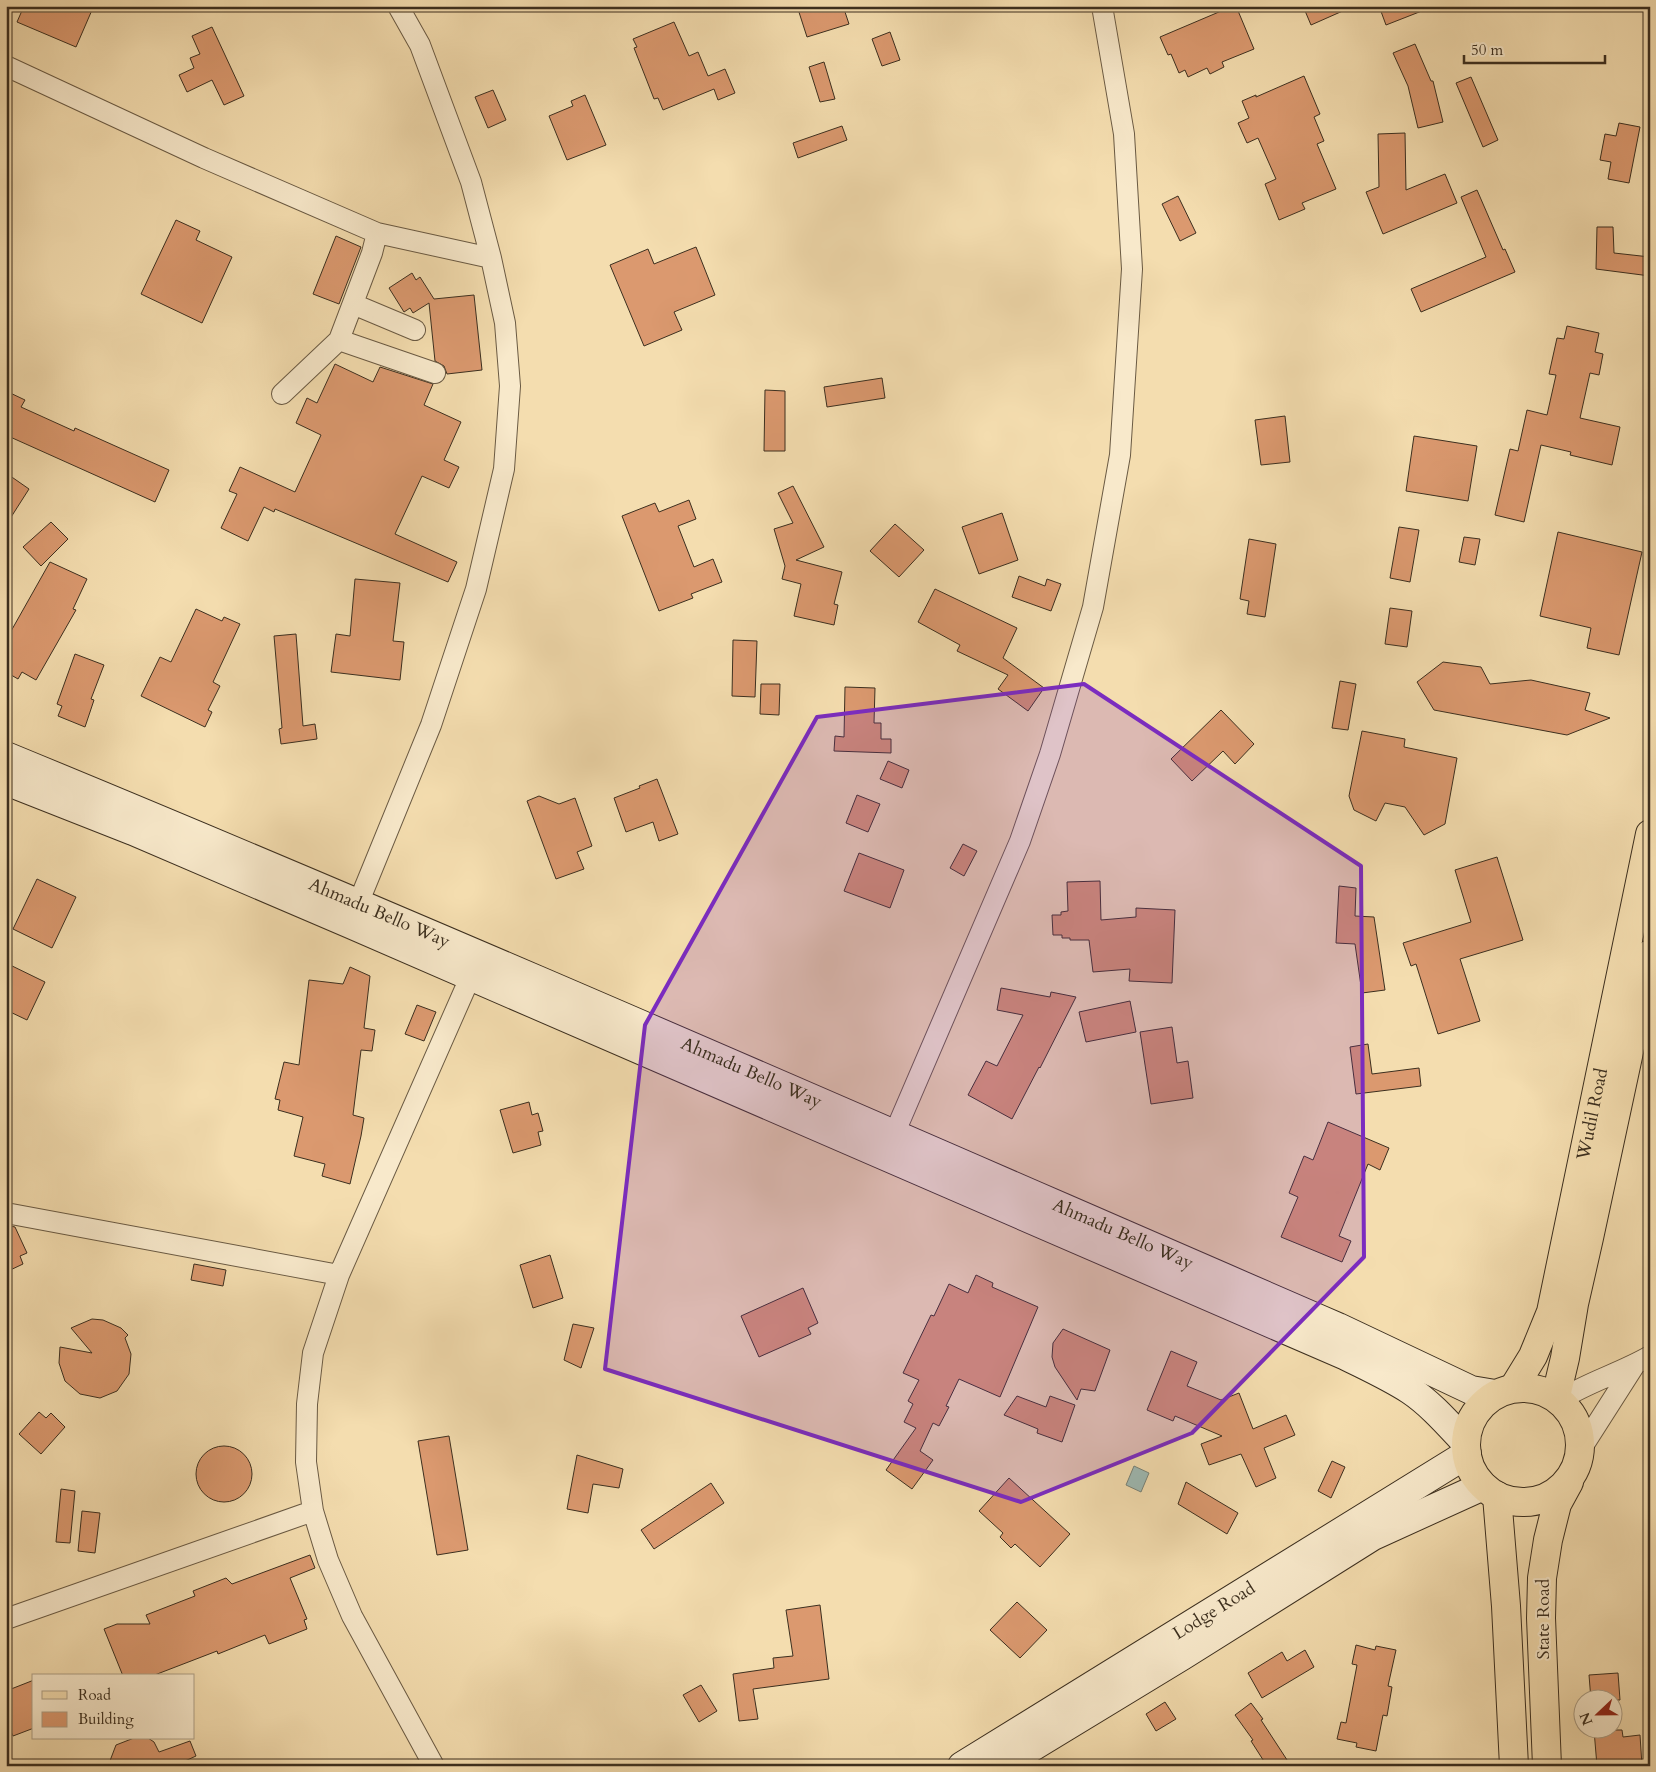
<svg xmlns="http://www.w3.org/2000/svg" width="1656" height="1772" viewBox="0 0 1656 1772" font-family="Cardo,serif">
  <rect width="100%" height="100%" fill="#f4ddaf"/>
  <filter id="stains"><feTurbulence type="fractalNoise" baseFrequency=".004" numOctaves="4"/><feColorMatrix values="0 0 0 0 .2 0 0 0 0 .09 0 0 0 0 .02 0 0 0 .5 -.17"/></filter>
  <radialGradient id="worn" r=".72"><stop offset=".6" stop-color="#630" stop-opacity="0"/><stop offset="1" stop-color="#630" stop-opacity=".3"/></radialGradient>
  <path fill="#9ebab4" stroke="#778278" d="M 1134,1466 L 1149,1473 L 1141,1492 L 1126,1485 Z"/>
  <path fill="#db996f" stroke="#3c2f1f" d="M 24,6 L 84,6 L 92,10 L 76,47 L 17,22 Z
    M 797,6 L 843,6 L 849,24 L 807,37 Z
    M 1233,6 L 1236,6 L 1254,49 L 1222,62 L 1224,67 L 1210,74 L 1207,68 L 1188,77 L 1185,70 L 1179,73 L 1171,54 L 1168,55 L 1160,37 Z
    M 1303,6 L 1354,6 L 1311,25 Z
    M 1379,6 L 1432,6 L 1432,7 L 1386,25 Z
    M 674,22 L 689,56 L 698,52 L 708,76 L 725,69 L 735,93 L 718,100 L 714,89 L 663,110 L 658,98 L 654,99 L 647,81 L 634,48 L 637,47 L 633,39 Z
    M 212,27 L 244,96 L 224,105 L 212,80 L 187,92 L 179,75 L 194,68 L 190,58 L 200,54 L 192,36 Z
    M 890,32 L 900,60 L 882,66 L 872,39 Z
    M 1415,44 L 1431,81 L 1433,81 L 1443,122 L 1418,128 L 1408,86 L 1393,53 Z
    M 824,62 L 835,99 L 820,102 L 809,67 Z
    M 1304,76 L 1320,114 L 1314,117 L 1324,141 L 1317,144 L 1336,189 L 1302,203 L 1305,209 L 1279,220 L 1265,184 L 1276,179 L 1258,138 L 1247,143 L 1238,123 L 1249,118 L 1242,101 L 1256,95 L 1256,97 Z
    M 1471,77 L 1498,140 L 1483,147 L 1456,83 Z
    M 493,90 L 506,120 L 488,128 L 475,97 Z
    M 585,95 L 606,145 L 567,160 L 549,116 L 573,106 L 571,101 Z
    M 1619,123 L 1640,127 L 1629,183 L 1608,179 L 1611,162 L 1600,160 L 1605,134 L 1616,136 Z
    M 842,126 L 847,140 L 798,158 L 793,143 Z
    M 1405,133 L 1406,190 L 1445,174 L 1457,203 L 1383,234 L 1366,192 L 1379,187 L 1378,134 Z
    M 1477,190 L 1503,250 L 1505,249 L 1515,272 L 1421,312 L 1411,289 L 1486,257 L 1461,197 Z
    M 1178,196 L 1196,233 L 1180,241 L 1162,204 Z
    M 176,220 L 200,231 L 196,240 L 232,257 L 202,323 L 141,294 Z
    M 1597,227 L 1613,227 L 1614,253 L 1650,257 L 1650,276 L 1596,269 Z
    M 336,236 L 361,247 L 339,304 L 313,294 Z
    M 696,247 L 715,295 L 674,312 L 682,330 L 644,346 L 610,265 L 648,249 L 654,264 Z
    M 412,273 L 416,280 L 420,277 L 434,299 L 474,295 L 482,370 L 447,374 L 444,366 L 435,361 L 429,303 L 413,313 L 410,308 L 404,312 L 389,288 Z
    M 1567,326 L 1599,333 L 1595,352 L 1603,354 L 1599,375 L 1590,373 L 1580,418 L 1620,427 L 1612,465 L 1570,455 L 1571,452 L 1541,445 L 1524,522 L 1495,515 L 1510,449 L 1518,451 L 1527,410 L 1547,415 L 1556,375 L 1549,374 L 1557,338 L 1564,339 Z
    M 335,364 L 373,382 L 380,367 L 433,384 L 424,405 L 461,422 L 444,460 L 459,467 L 449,488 L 422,476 L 395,534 L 457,562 L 448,582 L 275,509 L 274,512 L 264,507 L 248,541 L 221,528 L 237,494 L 229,491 L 240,467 L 295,492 L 321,435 L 296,423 L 307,398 L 317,403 Z
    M 882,378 L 885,398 L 827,407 L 824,387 Z
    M 765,390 L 785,391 L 785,451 L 764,451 Z
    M 6,391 L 25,400 L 21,407 L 74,431 L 75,428 L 169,470 L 155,502 L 8,436 L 6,441 Z
    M 1285,416 L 1290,462 L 1261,465 L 1255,420 Z
    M 1414,436 L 1477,446 L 1468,501 L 1406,491 Z
    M 6,473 L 29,489 L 6,525 Z
    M 793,486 L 824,547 L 796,560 L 842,572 L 834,604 L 838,605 L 834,625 L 794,616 L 801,584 L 782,579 L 785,566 L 774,529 L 793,523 L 778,493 Z
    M 689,500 L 696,519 L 678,526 L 694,567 L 713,559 L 722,582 L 691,594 L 693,598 L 659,611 L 622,516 L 655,503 L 659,512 Z
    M 1002,513 L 1018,560 L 979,574 L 962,527 Z
    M 51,522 L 68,539 L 41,566 L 23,547 Z
    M 895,524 L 924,550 L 899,577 L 870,551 Z
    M 1399,527 L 1419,530 L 1410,582 L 1390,578 Z
    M 1558,532 L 1642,552 L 1619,655 L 1587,648 L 1591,628 L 1540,616 Z
    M 1464,537 L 1480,539 L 1475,565 L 1459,562 Z
    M 1249,539 L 1276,544 L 1265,617 L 1247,614 L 1249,601 L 1240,599 Z
    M 50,562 L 87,579 L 73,609 L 76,610 L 36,680 L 22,672 L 18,679 L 6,672 L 6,640 Z
    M 1019,576 L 1045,586 L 1047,579 L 1061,584 L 1051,611 L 1012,597 Z
    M 355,579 L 400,583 L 393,641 L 404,642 L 400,680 L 331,672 L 336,634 L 350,636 Z
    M 935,589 L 1017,628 L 1003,658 L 1044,688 L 1028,711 L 998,689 L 1008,675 L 957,651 L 960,645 L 918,622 Z
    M 1390,608 L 1412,611 L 1407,647 L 1385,644 Z
    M 196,609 L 222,621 L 224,617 L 240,624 L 213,682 L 220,686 L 208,710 L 212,712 L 205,727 L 141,696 L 160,657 L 171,662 Z
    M 296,634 L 303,726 L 315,724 L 317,739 L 281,744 L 279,729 L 282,728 L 274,636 Z
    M 733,640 L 757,641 L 755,697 L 732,696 Z
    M 75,654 L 104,665 L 91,699 L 94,700 L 85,727 L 58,716 L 62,706 L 57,704 Z
    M 1443,662 L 1481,667 L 1490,684 L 1531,680 L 1590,693 L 1585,710 L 1610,718 L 1567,735 L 1434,710 L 1417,682 Z
    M 1340,681 L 1356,684 L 1348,730 L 1332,728 Z
    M 761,684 L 780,684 L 779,715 L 760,714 Z
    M 845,687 L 875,688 L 874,723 L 881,723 L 881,739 L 891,739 L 891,753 L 834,751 L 835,736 L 844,737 Z
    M 1221,710 L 1254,744 L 1235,764 L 1223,751 L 1192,781 L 1171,759 Z
    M 1362,731 L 1405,739 L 1404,747 L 1457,758 L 1445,824 L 1424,835 L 1405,807 L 1385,803 L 1376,821 L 1354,810 L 1349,796 Z
    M 888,761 L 909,770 L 902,788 L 880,779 Z
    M 657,779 L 678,834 L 659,841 L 653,822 L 626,832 L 614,798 L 640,788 L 639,786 Z
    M 857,795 L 880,804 L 868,832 L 846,823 Z
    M 539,796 L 559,804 L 575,798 L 592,846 L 577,852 L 584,869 L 556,879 L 527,801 Z
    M 963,844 L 977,851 L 964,876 L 950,868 Z
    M 859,853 L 904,870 L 890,908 L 844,891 Z
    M 1497,857 L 1523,940 L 1460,959 L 1480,1021 L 1438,1034 L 1416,964 L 1411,966 L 1403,943 L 1471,922 L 1455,870 Z
    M 37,879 L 76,897 L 52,948 L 13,929 Z
    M 1100,881 L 1101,920 L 1136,917 L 1136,908 L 1175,910 L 1172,983 L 1129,981 L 1130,969 L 1093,972 L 1089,940 L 1070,940 L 1070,938 L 1062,938 L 1062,935 L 1053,935 L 1052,915 L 1061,915 L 1061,912 L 1068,911 L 1067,882 Z
    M 1339,886 L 1356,888 L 1355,916 L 1374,917 L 1385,990 L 1362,993 L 1355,944 L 1336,943 Z
    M 6,963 L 45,982 L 27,1020 L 6,1010 Z
    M 350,967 L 370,976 L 364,1028 L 375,1030 L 372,1051 L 361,1050 L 353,1115 L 364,1118 L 361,1136 L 350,1184 L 322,1176 L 325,1164 L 294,1156 L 303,1117 L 278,1110 L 280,1100 L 275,1099 L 284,1062 L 299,1065 L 309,980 L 343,984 Z
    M 1001,988 L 1050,997 L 1051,992 L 1076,997 L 1040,1068 L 1039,1067 L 1012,1119 L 968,1095 L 986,1061 L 997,1066 L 1023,1015 L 997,1010 Z
    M 1130,1001 L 1136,1032 L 1086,1042 L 1079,1012 Z
    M 417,1005 L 436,1012 L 424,1041 L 405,1034 Z
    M 1172,1027 L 1177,1063 L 1188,1061 L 1193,1098 L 1151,1104 L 1140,1032 Z
    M 1368,1044 L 1372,1074 L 1419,1068 L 1421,1086 L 1356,1094 L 1350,1047 Z
    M 529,1102 L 532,1115 L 538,1113 L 543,1131 L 538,1132 L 541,1145 L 513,1153 L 500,1110 Z
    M 1328,1122 L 1389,1148 L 1380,1170 L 1368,1164 L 1339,1236 L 1351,1241 L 1342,1262 L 1281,1237 L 1298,1197 L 1289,1193 L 1304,1156 L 1313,1160 Z
    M 6,1225 L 15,1227 L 27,1253 L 20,1256 L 23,1264 L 6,1272 Z
    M 550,1255 L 563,1298 L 533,1308 L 520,1265 Z
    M 194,1264 L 226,1270 L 223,1286 L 191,1280 Z
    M 976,1275 L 993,1283 L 992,1287 L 1038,1307 L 1000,1397 L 959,1379 L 946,1406 L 949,1407 L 939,1426 L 933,1423 L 920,1451 L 933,1460 L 912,1489 L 886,1470 L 916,1428 L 904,1422 L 913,1404 L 908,1401 L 919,1380 L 903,1373 L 931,1315 L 934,1316 L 949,1284 L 968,1293 Z
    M 803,1288 L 818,1323 L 808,1328 L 811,1334 L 759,1357 L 741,1316 Z
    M 92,1319 L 103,1320 L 121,1328 L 128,1335 L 125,1338 L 131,1354 L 129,1374 L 117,1391 L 100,1398 L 80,1394 L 65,1381 L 59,1363 L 60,1347 L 92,1353 L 71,1328 Z
    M 573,1324 L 594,1328 L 581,1368 L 564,1360 Z
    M 1063,1329 L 1110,1350 L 1095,1391 L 1081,1389 L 1077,1400 L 1055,1367 L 1052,1357 L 1053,1343 Z
    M 1171,1351 L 1197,1362 L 1187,1386 L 1221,1400 L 1239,1393 L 1253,1429 L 1286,1415 L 1295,1435 L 1264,1448 L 1276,1478 L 1256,1487 L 1241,1454 L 1209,1465 L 1201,1444 L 1222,1436 L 1175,1416 L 1173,1421 L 1147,1410 Z
    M 1017,1396 L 1046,1407 L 1050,1396 L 1075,1405 L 1062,1442 L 1037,1433 L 1038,1429 L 1004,1415 Z
    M 39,1412 L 46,1418 L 51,1413 L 65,1427 L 41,1454 L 19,1434 Z
    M 449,1436 L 468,1550 L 437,1555 L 418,1441 Z
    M196 1474a28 28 0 1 1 56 0a28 28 0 1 1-56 0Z
    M 577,1455 L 623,1469 L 619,1488 L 593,1484 L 588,1513 L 567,1509 Z
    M 1332,1461 L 1345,1467 L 1331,1498 L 1318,1491 Z
    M 1009,1478 L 1070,1534 L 1040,1567 L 1015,1544 L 1011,1548 L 1000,1537 L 1003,1533 L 979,1511 Z
    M 1186,1482 L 1238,1513 L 1227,1534 L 1178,1504 Z
    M 711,1483 L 724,1503 L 654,1549 L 641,1530 Z
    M 61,1489 L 75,1491 L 70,1543 L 56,1542 Z
    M 82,1511 L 100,1513 L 95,1553 L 78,1551 Z
    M 310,1555 L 315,1568 L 290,1578 L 307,1619 L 304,1620 L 307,1629 L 269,1644 L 265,1635 L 218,1654 L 217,1651 L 152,1676 L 123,1676 L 104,1629 L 117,1624 L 150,1624 L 146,1615 L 195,1596 L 193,1591 L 226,1578 L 232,1584 Z
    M 1017,1602 L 1047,1630 L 1020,1658 L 990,1630 Z
    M 820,1605 L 829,1679 L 753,1689 L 758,1719 L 739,1721 L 733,1674 L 774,1668 L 773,1658 L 793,1656 L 786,1610 Z
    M 1356,1645 L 1375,1650 L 1376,1646 L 1396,1650 L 1388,1686 L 1392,1687 L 1387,1716 L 1383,1715 L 1376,1751 L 1356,1747 L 1357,1743 L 1337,1739 L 1341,1722 L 1346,1723 L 1357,1665 L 1352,1664 Z
    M 1305,1650 L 1314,1667 L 1262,1698 L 1248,1673 L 1282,1652 L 1287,1661 Z
    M 1618,1673 L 1620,1700 L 1591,1700 L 1589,1675 Z
    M 34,1680 L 34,1728 L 13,1736 L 6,1720 L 6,1691 Z
    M 701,1685 L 717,1711 L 699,1722 L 683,1695 Z
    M 1165,1702 L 1176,1719 L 1156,1731 L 1146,1714 Z
    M 1251,1703 L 1263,1719 L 1261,1720 L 1291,1766 L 1267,1766 L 1251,1741 L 1253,1740 L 1235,1715 Z
    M 1594,1730 L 1622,1730 L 1623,1737 L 1640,1735 L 1642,1766 L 1597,1766 Z
    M 134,1738 L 148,1738 L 154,1742 L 159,1752 L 190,1741 L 196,1756 L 174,1766 L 108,1766 L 116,1745 Z"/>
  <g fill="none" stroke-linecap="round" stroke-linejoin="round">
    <g stroke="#6a5a43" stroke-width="22">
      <path id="street" d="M 6,66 L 204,158 L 377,233 L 491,258
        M 353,304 L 415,330
        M 339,340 L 435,373
        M 282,394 L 339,340 L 372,253 L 377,233
        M 353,916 L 431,725 L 476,589 L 504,469 L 510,386 L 505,323 L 491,258 L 471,182 L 420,45 L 398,6
        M 889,1146 L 1020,841 L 1050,754 L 1093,607 L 1120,455 L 1132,269 L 1124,134 L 1102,6
        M 6,1213 L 339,1275
        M 1560,1400 C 1588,1382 1621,1373 1650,1356
        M 1581,1449 L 1634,1366
        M 6,1619 L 313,1511
        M 434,1766 L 352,1616 L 328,1560 L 313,1511 L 306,1462 L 307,1404 L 313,1353 L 339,1275 L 476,964"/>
    </g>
    <g stroke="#3c2f1f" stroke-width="30">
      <g id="secondary">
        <path id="s1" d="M 6,756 C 453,940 895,1135 1338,1327 L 1471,1390 L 1495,1394"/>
        <path d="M 6,781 L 133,831 L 350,924 L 1346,1356 C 1368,1367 1390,1377 1410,1390 C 1431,1404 1449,1425 1466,1443"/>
        <path id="s2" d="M 962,1766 L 1467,1454"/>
        <path d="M 1001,1766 L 1182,1656 L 1373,1536 L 1483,1486"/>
      </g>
    </g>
    <g stroke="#3c2f1f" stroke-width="30">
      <g id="primary">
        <path id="s3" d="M 1514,1387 L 1533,1356 L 1551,1312 L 1650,834"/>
        <circle cx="1523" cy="1445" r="57"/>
        <path d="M 1556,1396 L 1565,1358 L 1574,1304 L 1589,1238 L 1650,954"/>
        <path d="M 1497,1496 L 1506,1606 L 1514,1766"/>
        <path d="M 1547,1766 L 1541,1618 L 1542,1578 L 1548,1540 L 1557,1504 L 1569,1482"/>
      </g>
    </g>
    <use href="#street" stroke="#f8e9cb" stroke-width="20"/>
    <use href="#secondary" stroke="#f8e9cb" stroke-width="28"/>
    <use href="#primary" stroke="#f4ddaf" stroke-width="28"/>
  </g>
  <path fill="#7b2cbf" fill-opacity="0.2" stroke="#7b2cbf" stroke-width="4" stroke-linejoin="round" d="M 1084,684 L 1361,866 L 1364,1257 L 1192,1433 L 1021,1502 L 605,1369 L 645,1025 L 817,717 Z"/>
  <g text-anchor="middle" stroke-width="4" stroke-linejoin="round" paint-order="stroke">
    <g font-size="18" fill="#3c2f1f" stroke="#f8e9cb">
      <text dy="6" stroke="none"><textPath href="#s1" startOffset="405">Ahmadu Bello Way</textPath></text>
      <text dy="6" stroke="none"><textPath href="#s1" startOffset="810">Ahmadu Bello Way</textPath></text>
      <text dy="6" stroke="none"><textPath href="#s3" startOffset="286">Wudil Road</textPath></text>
      <text dy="6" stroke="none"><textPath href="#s1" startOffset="1215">Ahmadu Bello Way</textPath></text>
      <text dy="6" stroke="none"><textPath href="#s2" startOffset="296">Lodge Road</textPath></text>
      <text transform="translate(1543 1619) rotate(-90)" y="6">State Road</text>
    </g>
  </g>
  <rect width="1656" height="1772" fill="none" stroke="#f4ddaf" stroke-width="25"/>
  <rect x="8" y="8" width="1641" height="1757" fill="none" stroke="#3c2f1f" stroke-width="2.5"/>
  <rect x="12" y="12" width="1631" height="1747" fill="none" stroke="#3c2f1f"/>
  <rect x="32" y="1674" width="162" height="65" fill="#f8e9cb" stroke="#ad9f86"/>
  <rect x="42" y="1691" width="25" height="8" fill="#f4ddaf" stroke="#ad9f86"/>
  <text x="78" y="1700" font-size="15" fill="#3c2f1f">Road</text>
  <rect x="42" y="1712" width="25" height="15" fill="#db996f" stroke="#ad9f86"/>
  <text x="78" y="1724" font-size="15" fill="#3c2f1f">Building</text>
  <g transform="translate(1598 1714) rotate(248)"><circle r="24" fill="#f8e9cb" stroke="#ad9f86"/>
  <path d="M0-4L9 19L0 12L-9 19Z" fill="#8f2418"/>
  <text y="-8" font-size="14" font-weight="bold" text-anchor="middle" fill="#3c2f1f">N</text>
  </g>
  <path d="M1464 55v8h141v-8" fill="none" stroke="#3c2f1f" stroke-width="2.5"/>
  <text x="1471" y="55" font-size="15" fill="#3c2f1f" stroke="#f8e9cb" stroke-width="4" paint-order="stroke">50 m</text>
  <rect width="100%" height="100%" filter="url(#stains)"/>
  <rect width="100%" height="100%" fill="url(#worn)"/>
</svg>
